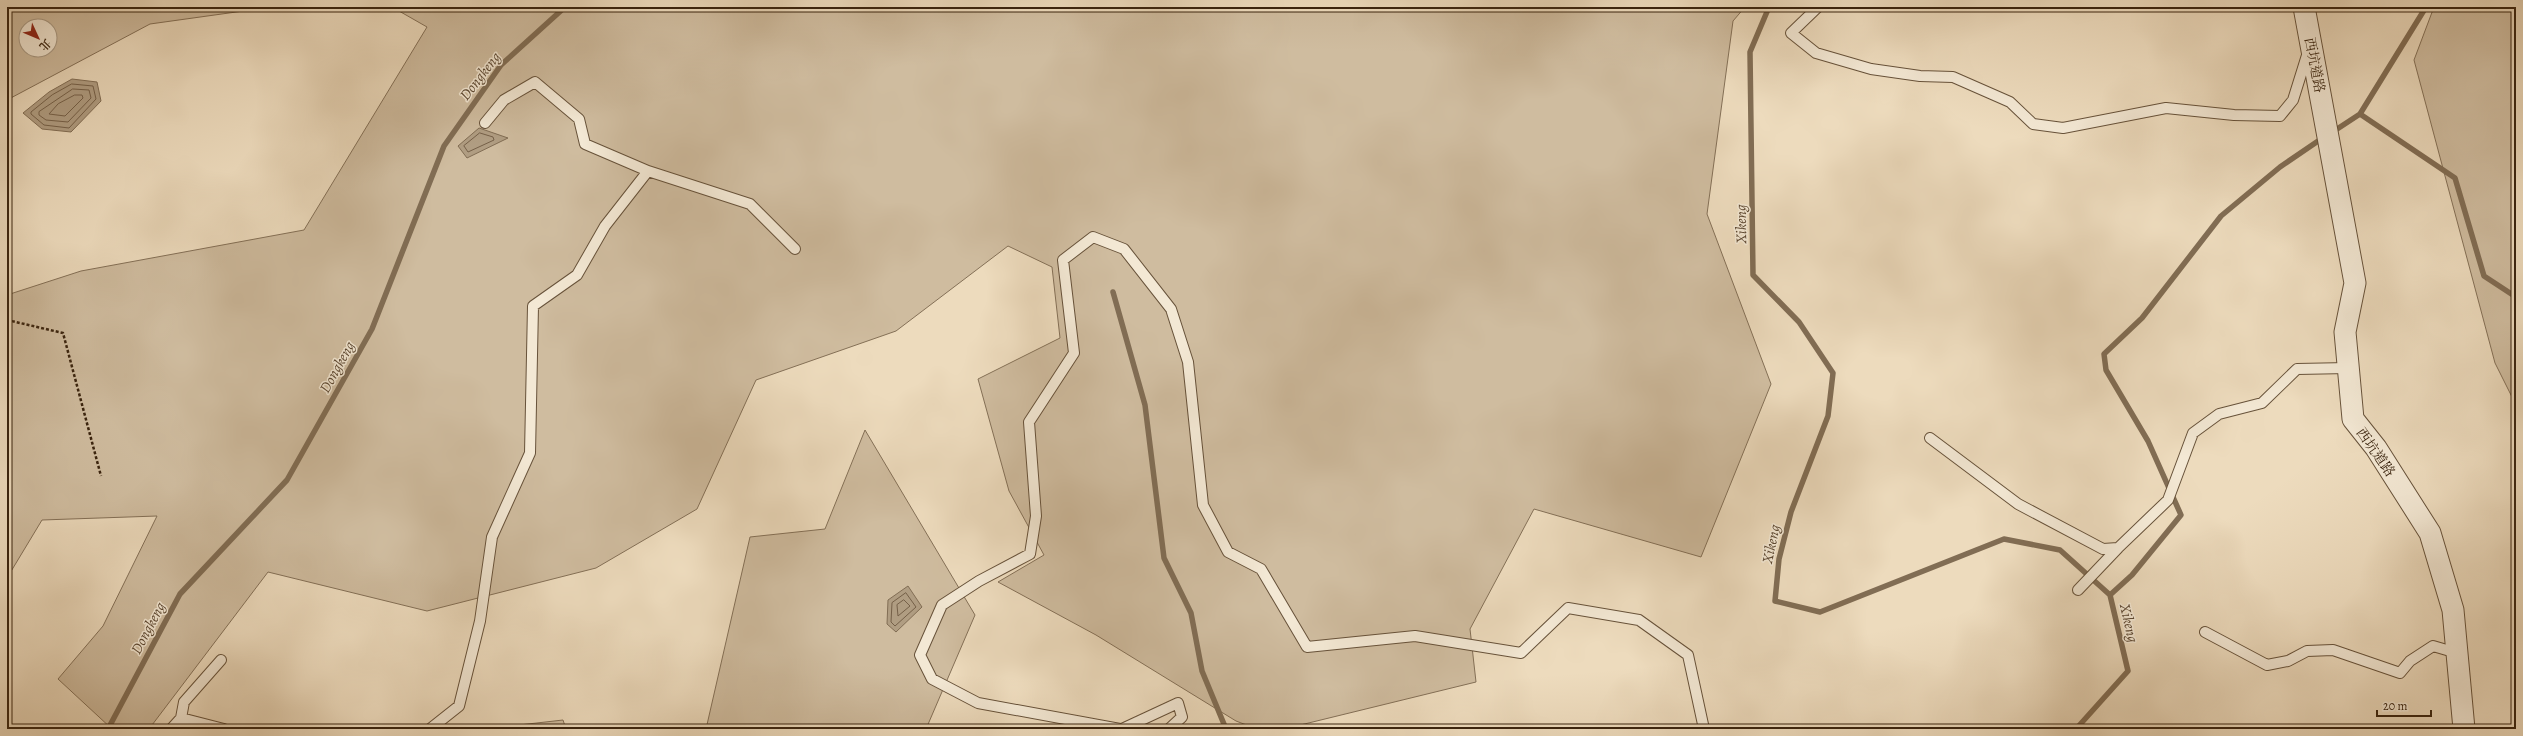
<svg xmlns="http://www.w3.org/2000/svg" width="2523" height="736" viewBox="0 0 2523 736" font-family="Alegreya,'Noto Serif TC',serif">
  <rect width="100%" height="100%" fill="#eddbbd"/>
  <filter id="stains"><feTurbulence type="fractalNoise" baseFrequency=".005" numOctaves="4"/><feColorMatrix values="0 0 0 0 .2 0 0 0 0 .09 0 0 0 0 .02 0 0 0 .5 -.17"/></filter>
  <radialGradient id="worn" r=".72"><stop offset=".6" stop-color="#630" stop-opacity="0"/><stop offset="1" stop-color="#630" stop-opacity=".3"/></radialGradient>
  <path fill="#cfbc9f" stroke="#847057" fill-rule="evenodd" d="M 7,7 L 272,7 L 150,24 L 7,100 ZM 26,26 L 50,26 L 50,50 L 26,50 Z
    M 392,7 L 1745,7 L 1733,21 L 1707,214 L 1771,384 L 1701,557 L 1534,509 L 1470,629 L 1476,682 L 1284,729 L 1257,729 L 1236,721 L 1096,635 L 998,582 L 1044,555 L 1009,491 L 978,379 L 1060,338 L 1052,267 L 1008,246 L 896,331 L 756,380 L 697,509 L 596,568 L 427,611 L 268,572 L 149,729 L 112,729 L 58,679 L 103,626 L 157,516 L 42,520 L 7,578 L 7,295 L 81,271 L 304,230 L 427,27 Z
    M 2434,7 L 2516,7 L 2516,405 L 2495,363 L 2414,60 Z
    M 865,430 L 975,615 L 926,729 L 706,729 L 750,537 L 825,529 Z
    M 563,720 L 566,729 L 484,729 Z"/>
  <path fill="#b09d82" stroke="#816d54" d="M 72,79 L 97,82 L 101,101 L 71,132 L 42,129 L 23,113 L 49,92 Z
    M 479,128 L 508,138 L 467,158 L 458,146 Z
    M 908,586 L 922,607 L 896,632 L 887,624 L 888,600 Z"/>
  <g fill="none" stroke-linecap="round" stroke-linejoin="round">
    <path stroke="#756048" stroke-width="1" d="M 72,84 L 93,86 L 96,99 L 69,128 L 44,125 L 31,114 L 31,112 L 52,95 Z
      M 73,89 L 89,90 L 91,98 L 68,122 L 46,120 L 39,115 L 39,112 Z
      M 75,95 L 82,95 L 83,98 L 65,116 L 49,114 L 58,104 Z
      M 480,133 L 493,137 L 494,140 L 468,152 L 464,146 Z
      M 906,593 L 916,607 L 895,626 L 891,622 L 892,603 Z
      M 904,600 L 910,606 L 898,616 L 897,605 Z"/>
    <path stroke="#816d54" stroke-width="5.5" d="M 1769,7 L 1750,52 L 1753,275 L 1799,322 L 1833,373 L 1828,416 L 1791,512 L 1779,559 L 1775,601 L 1820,612 L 2004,539 L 2060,550 L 2110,595 L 2128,671 L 2076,729
      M 2360,114 L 2455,178 L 2484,276 L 2516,297
      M 2331,133 L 2360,114 L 2426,7
      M 1113,292 L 1145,405 L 1164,558 L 1191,613 L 1202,671 L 1226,729
      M 2110,595 L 2132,575 L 2181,515 L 2148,441 L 2106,370 L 2104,354 L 2142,318 L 2221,216 L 2280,167 L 2324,137
      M 108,729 L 180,594 L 287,480 L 372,329 L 444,146 L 501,65 L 565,7"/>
    <g stroke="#67523a" stroke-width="12">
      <path id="service" d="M 1818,7 L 1791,33 L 1816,53 L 1871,69 L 1920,76 L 1953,77 L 2010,102 L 2033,124 L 2063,128 L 2166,108 L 2234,115 L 2280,116 L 2293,100 L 2308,52
        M 485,123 L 504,100 L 535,82 L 579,119 L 585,144 L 648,171 L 750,204 L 795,249
        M 1930,438 L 2018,504 L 2103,549 L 2118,548 L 2168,500 L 2193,433 L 2219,414 L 2262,403 L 2297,369 L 2348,368
        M 2078,590 L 2118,548
        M 2205,632 L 2267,665 L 2288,661 L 2307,651 L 2333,650 L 2400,673 L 2410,661 L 2433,646 L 2457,653
        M 181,718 L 184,702 L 221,660
        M 171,729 L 181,718 L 224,729
        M 430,729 L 459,706 L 480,621 L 492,537 L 530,453 L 533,306 L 577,275 L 605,226 L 648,171
        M 1120,729 L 978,703 L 932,679 L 920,655 L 942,605 L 979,581 L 1030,554 L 1036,516 L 1029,422 L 1074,353 L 1063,260 L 1093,237 L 1124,249 L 1171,309 L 1188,362 L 1203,505 L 1228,552 L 1261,569 L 1307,647 L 1415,636 L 1521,653 L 1568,608 L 1639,620 L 1688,655 L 1704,729
        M 1122,729 L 1178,703 L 1182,717 L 1169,729"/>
    </g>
    <g stroke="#67523a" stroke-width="23">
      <path id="minor" d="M 2304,7 L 2355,283 L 2345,332 L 2353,419 L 2376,448 L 2430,533 L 2453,610 L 2464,729"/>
    </g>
    <path stroke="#3a240f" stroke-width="2.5" stroke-dasharray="3 2" stroke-linecap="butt" d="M 7,320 L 63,333 L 101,476"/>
    <use href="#service" stroke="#f3e8d4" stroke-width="10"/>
    <use href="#minor" stroke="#f3e8d4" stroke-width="21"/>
  </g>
  <g text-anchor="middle" stroke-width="3" stroke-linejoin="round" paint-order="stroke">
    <g font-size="14" fill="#3a240f" stroke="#f3e8d4">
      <text transform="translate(2315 65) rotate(79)" y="5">西坑道路</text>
      <text transform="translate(2376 452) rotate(55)" y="5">西坑道路</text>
    </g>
    <g font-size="15" font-style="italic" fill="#5d4832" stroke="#f3e8d4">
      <text transform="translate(480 76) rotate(-52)" y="5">Dongkeng</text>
      <text transform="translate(1741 224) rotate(-91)" y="5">Xikeng</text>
      <text transform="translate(337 367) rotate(-61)" y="5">Dongkeng</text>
      <text transform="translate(1771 544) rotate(-78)" y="5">Xikeng</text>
      <text transform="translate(2129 623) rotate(77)" y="5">Xikeng</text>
      <text transform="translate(148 628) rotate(-62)" y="5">Dongkeng</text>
    </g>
  </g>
  <rect width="2523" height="736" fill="none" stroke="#eddbbd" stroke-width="24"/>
  <rect x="8" y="8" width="2507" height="720" fill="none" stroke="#3a240f" stroke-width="2"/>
  <rect x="12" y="12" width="2499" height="712" fill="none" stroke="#3a240f"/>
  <g transform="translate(38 38) rotate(134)"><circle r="19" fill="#f3e8d4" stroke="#a99a85"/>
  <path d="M0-3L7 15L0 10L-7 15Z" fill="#8f2418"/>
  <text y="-6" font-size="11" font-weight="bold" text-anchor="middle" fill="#3a240f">北</text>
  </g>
  <path d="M2377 710v6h54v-6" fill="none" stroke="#3a240f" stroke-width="2"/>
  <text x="2383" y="710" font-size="12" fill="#3a240f" stroke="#f3e8d4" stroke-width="3" paint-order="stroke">20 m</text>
  <rect width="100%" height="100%" filter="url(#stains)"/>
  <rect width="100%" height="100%" fill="url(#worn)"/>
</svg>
